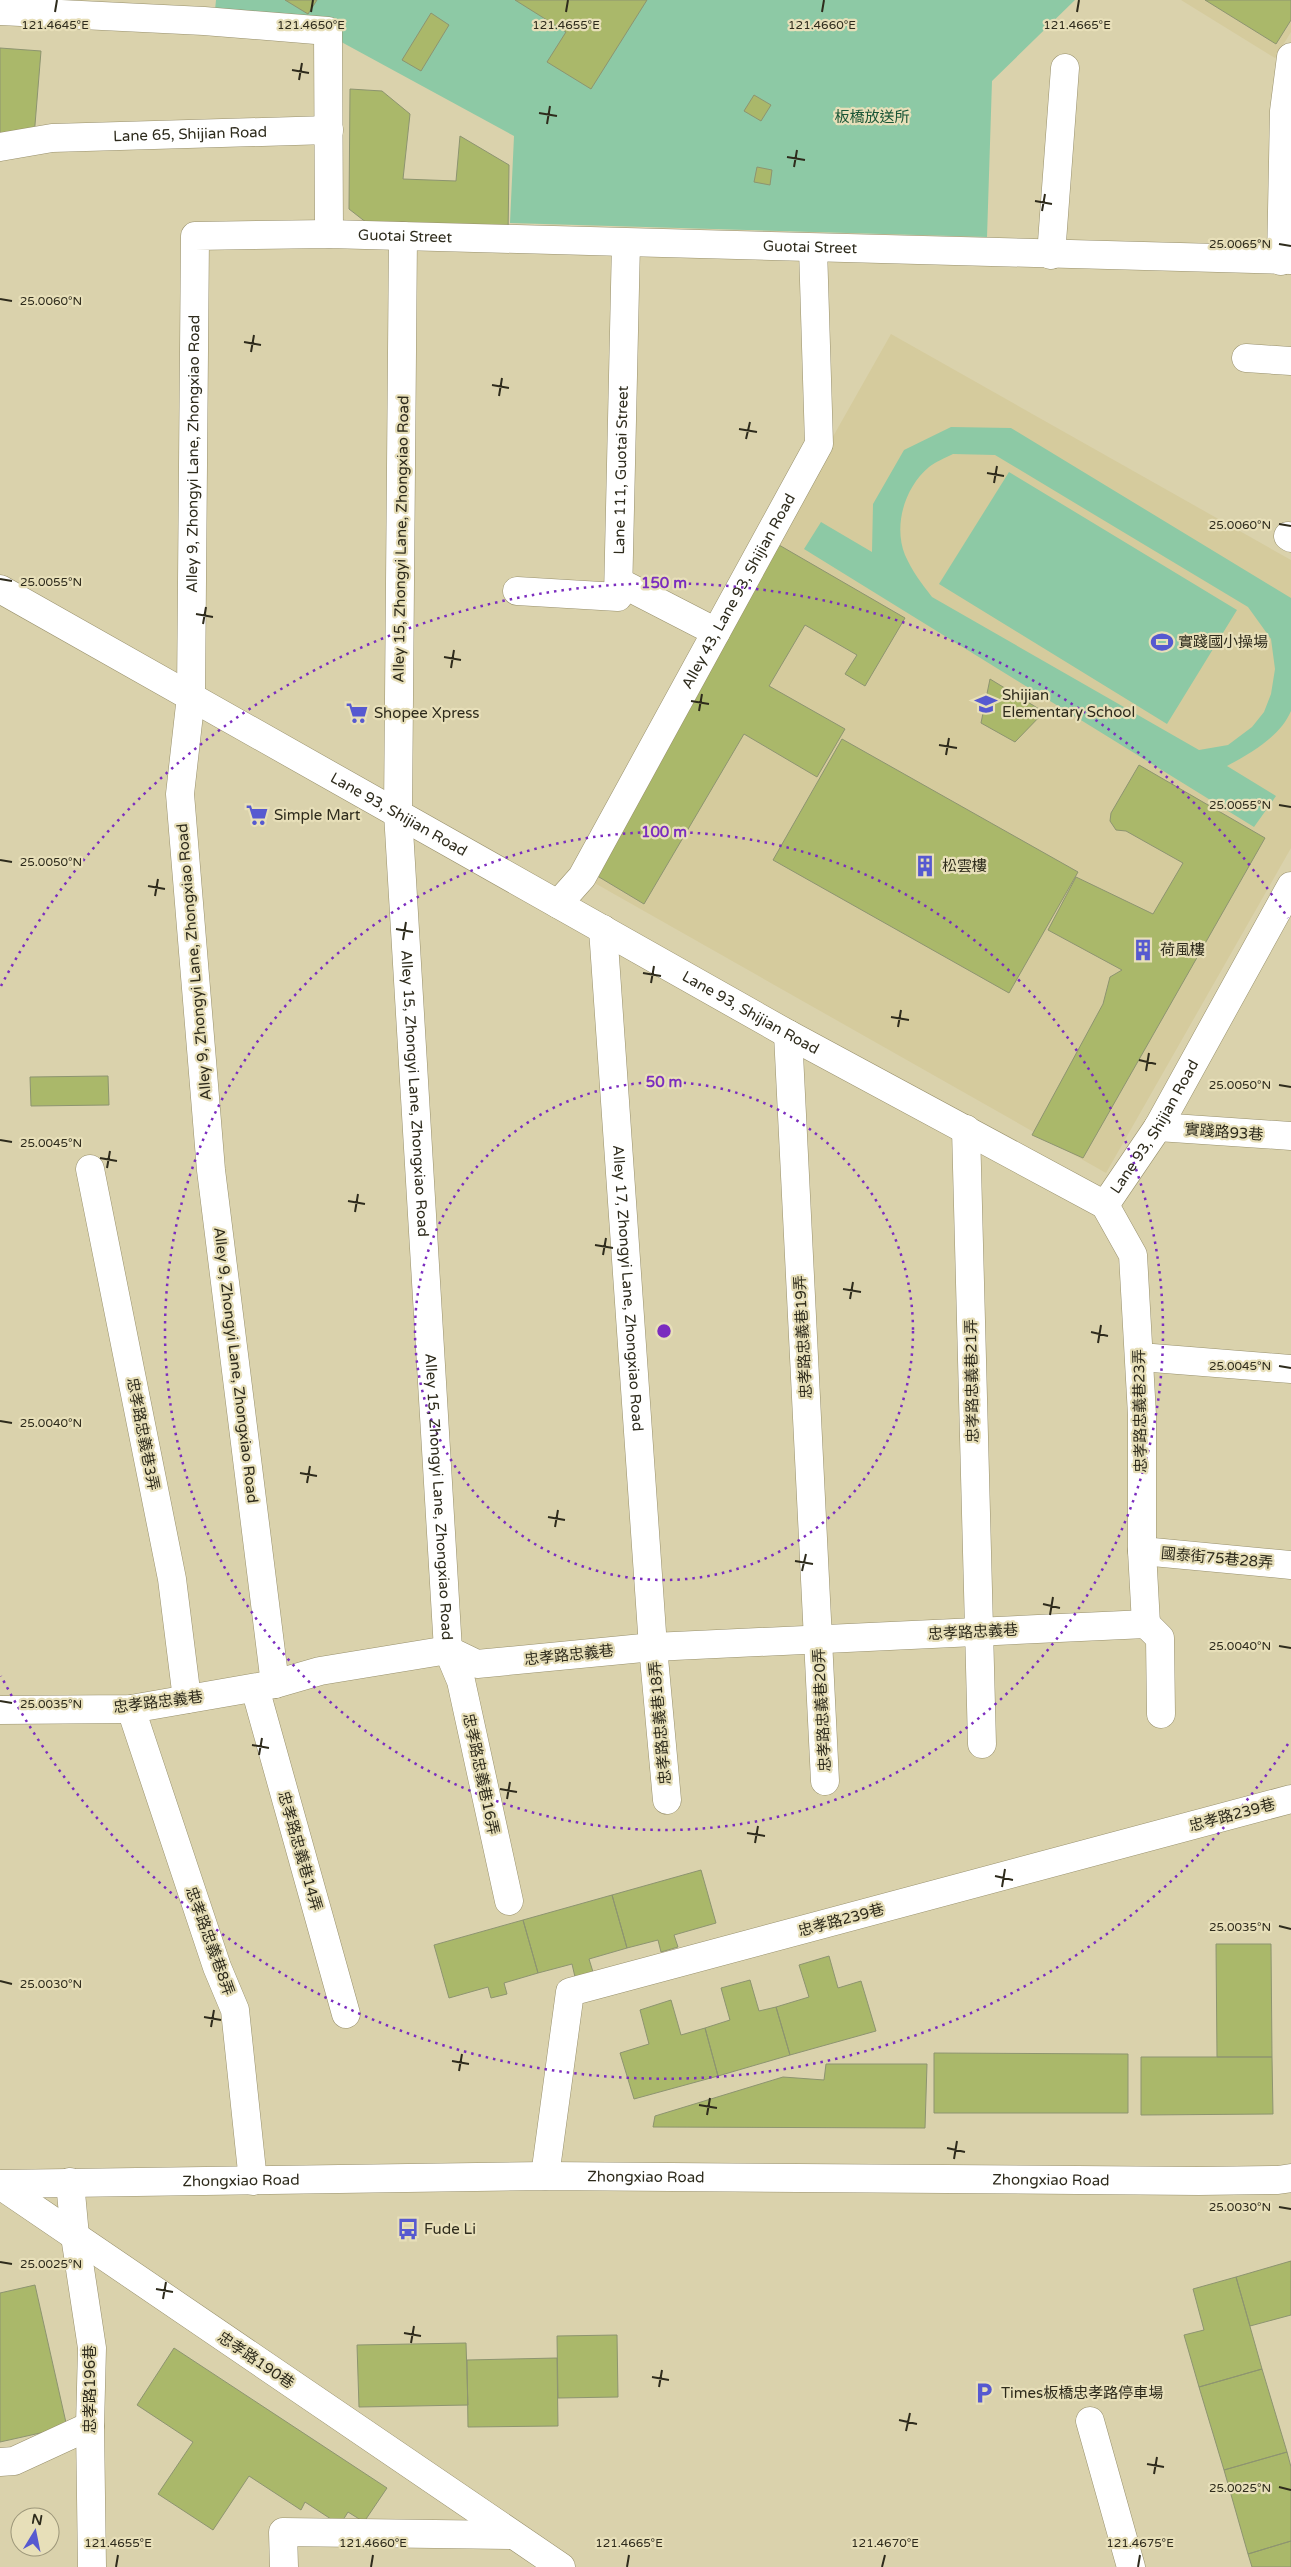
<svg xmlns="http://www.w3.org/2000/svg" width="1291" height="2567" viewBox="0 0 1291 2567" font-family="'Varela Round','Noto Sans TC',sans-serif">
  <rect width="100%" height="100%" fill="#dad2ac"/>
  <path fill="#d5cb9d" d="M 1181,0 L 1291,0 L 1291,32 L 1275,58 Z
    M 891,334 L 1291,560 L 1291,848 L 1106,1173 L 584,877 Z"/>
  <path fill="#8dc9a5" fill-rule="evenodd" d="M 216,0 L 1075,0 L 992,81 L 987,237 L 510,223 L 514,136 L 334,38 L 215,10 Z
    M 951,427 L 1011,428 L 1291,598 L 1291,711 C 1280,737 1250,753 1227,766 L 1276,796 L 1254,827 L 804,549 L 821,522 L 872,552 L 873,504 L 904,450 ZM 953,454 L 995,455 L 1248,607 L 1271,639 L 1275,669 L 1271,694 L 1264,712 L 1252,727 L 1228,745 L 1199,750 L 932,597 C 922,584 912,571 905,555 C 893,525 905,487 929,467 C 935,462 945,458 953,454 Z
    M 1009,472 L 1237,610 L 1167,724 L 939,584 Z"/>
  <path fill="#aab86a" stroke="#8d9470" d="M 285,0 L 317,0 L 308,14 Z
    M 515,0 L 647,0 L 591,89 L 547,62 L 566,32 Z
    M 1205,0 L 1291,0 L 1291,20 L 1276,44 Z
    M 431,13 L 449,25 L 421,71 L 402,60 Z
    M 0,48 L 41,51 L 34,137 L 0,134 Z
    M 350,89 L 382,91 L 410,114 L 403,179 L 456,181 L 460,136 L 509,165 L 508,235 L 376,230 L 349,209 Z
    M 754,95 L 771,105 L 761,121 L 744,111 Z
    M 757,167 L 772,170 L 770,185 L 754,182 Z
    M 779,545 L 905,618 L 865,686 L 845,674 L 857,655 L 805,625 L 769,686 L 845,729 L 817,777 L 744,734 L 644,904 L 589,871 Z
    M 990,679 L 1044,712 L 1015,742 L 981,723 Z
    M 842,739 L 1078,872 L 1009,993 L 773,860 Z
    M 1139,765 L 1265,838 L 1083,1158 L 1032,1135 L 1103,1004 L 1110,977 L 1122,970 L 1048,930 L 1076,877 L 1153,914 L 1183,863 L 1126,831 L 1116,830 L 1110,821 L 1111,813 Z
    M 108,1076 L 109,1105 L 31,1106 L 30,1077 Z
    M 701,1870 L 716,1923 L 674,1935 L 678,1947 L 661,1952 L 658,1940 L 627,1948 L 612,1895 Z
    M 612,1895 L 627,1948 L 589,1959 L 593,1972 L 575,1977 L 572,1964 L 538,1973 L 523,1920 Z
    M 523,1920 L 538,1973 L 504,1983 L 507,1994 L 491,1998 L 488,1987 L 449,1998 L 434,1945 Z
    M 1216,1944 L 1271,1944 L 1272,2057 L 1217,2057 Z
    M 829,1956 L 838,1988 L 861,1981 L 876,2031 L 790,2055 L 776,2007 L 809,1997 L 799,1965 Z
    M 750,1980 L 759,2011 L 776,2007 L 790,2055 L 718,2076 L 705,2028 L 730,2020 L 721,1988 Z
    M 671,2000 L 681,2035 L 705,2028 L 718,2076 L 634,2099 L 620,2053 L 649,2044 L 640,2010 Z
    M 934,2053 L 1128,2054 L 1128,2113 L 934,2113 Z
    M 1141,2057 L 1272,2057 L 1273,2114 L 1141,2115 Z
    M 826,2064 L 927,2064 L 925,2128 L 653,2127 L 655,2116 L 783,2077 L 824,2080 Z
    M 1291,2261 L 1291,2315 L 1250,2326 L 1236,2277 Z
    M 1236,2277 L 1262,2369 L 1199,2387 L 1184,2335 L 1204,2330 L 1193,2289 Z
    M 35,2285 L 67,2427 L 0,2442 L 0,2293 Z
    M 617,2335 L 618,2397 L 558,2398 L 557,2336 Z
    M 466,2343 L 468,2405 L 359,2407 L 357,2345 Z
    M 174,2348 L 387,2488 L 364,2522 L 348,2512 L 340,2525 L 305,2502 L 301,2510 L 249,2476 L 213,2530 L 158,2494 L 193,2442 L 137,2405 Z
    M 557,2358 L 558,2426 L 468,2427 L 467,2360 Z
    M 1262,2369 L 1287,2452 L 1224,2470 L 1199,2387 Z
    M 1287,2452 L 1291,2467 L 1291,2541 L 1248,2554 L 1224,2470 Z
    M 1291,2541 L 1291,2567 L 1252,2567 L 1248,2554 Z"/>
  <g fill="none" stroke-linecap="round" stroke-linejoin="round">
    <g stroke="#98906c" stroke-width="29">
      <g id="minor">
        <path d="M 0,11 L 204,21 L 328,31 L 329,234"/>
        <path id="s1" d="M 0,147 L 52,138 L 329,130"/>
        <path id="s2" d="M 403,236 L 398,813 L 448,1650 L 461,1681 L 509,1901"/>
        <path d="M 1051,255 L 1065,68"/>
        <path d="M 1281,261 L 1284,111 L 1291,57"/>
        <path d="M 1246,358 L 1291,361"/>
        <path d="M 1288,536 L 1291,538"/>
        <path d="M 619,582 L 716,632"/>
        <path id="s3" d="M 0,589 L 788,1034 L 1105,1205 L 1158,1127 L 1291,886"/>
        <path id="s4" d="M 517,591 L 618,597 L 626,243"/>
        <path id="s5" d="M 558,904 L 582,877 L 819,444 L 813,248"/>
        <path id="s6" d="M 603,929 L 653,1647 L 667,1800"/>
        <path d="M 788,1034 L 825,1781"/>
        <path d="M 1158,1127 L 1291,1136"/>
        <path d="M 966,1129 L 982,1744"/>
        <path d="M 90,1169 L 172,1579 L 187,1699"/>
        <path d="M 1105,1205 L 1133,1255 L 1142,1415 L 1142,1551 L 1146,1624"/>
        <path d="M 1140,1357 L 1291,1369"/>
        <path d="M 1142,1551 L 1291,1565"/>
        <path d="M 1146,1624 L 1160,1638 L 1161,1714"/>
        <path id="s7" d="M 275,1684 L 211,1170 L 180,794 L 191,696 L 195,236 L 329,234 L 1291,260"/>
        <path d="M 255,1688 L 346,2014"/>
        <path d="M 131,1709 L 217,1967 L 235,2010 L 253,2181"/>
        <path d="M 0,1710 L 131,1709 L 275,1684 L 320,1671 L 448,1650 L 477,1664 L 653,1647 L 1146,1624"/>
        <path d="M 545,2176 L 570,1992 L 1291,1799"/>
        <path d="M 70,2182 L 75,2236 L 92,2348 L 90,2426 L 92,2567"/>
        <path id="s8" d="M 0,2184 L 545,2176 L 1199,2181 L 1278,2180 L 1291,2178"/>
        <path d="M 0,2185 L 561,2567"/>
        <path d="M 1090,2421 L 1131,2567"/>
        <path d="M 0,2462 L 14,2461 L 90,2426"/>
        <path d="M 284,2567 L 283,2532 L 513,2535"/>
      </g>
    </g>
    <use href="#minor" stroke="#fff" stroke-width="28"/>
  </g>
  <path fill="none" stroke="#2e2b1c" stroke-width="2" d="M 55,12 L 57,0M 311,12 L 313,0M 566,12 L 568,0M 822,12 L 824,0M 1077,12 L 1079,0M 292,70 L 309,73M 299,80 L 302,63M 539,113 L 557,116M 547,124 L 550,106M 787,157 L 805,160M 794,167 L 797,150M 1035,201 L 1052,204M 1042,211 L 1045,194M 1279,244 L 1291,246M 0,299 L 12,301M 244,342 L 261,345M 251,352 L 254,335M 492,385 L 509,388M 499,396 L 502,378M 739,429 L 757,432M 746,439 L 750,422M 987,473 L 1004,476M 994,483 L 997,466M 1279,524 L 1291,526M 0,579 L 12,581M 196,614 L 213,617M 203,624 L 206,607M 444,657 L 461,660M 451,668 L 454,650M 691,701 L 709,704M 699,711 L 702,694M 939,745 L 957,748M 946,755 L 949,738M 1279,805 L 1291,807M 0,860 L 12,862M 148,886 L 165,889M 155,896 L 158,879M 396,929 L 413,932M 403,940 L 406,922M 643,973 L 661,976M 651,983 L 654,966M 891,1017 L 909,1020M 898,1027 L 901,1010M 1139,1060 L 1156,1064M 1146,1071 L 1149,1053M 1279,1085 L 1291,1087M 0,1140 L 12,1142M 100,1158 L 117,1161M 107,1168 L 110,1151M 348,1201 L 365,1204M 355,1212 L 358,1194M 595,1245 L 613,1248M 603,1255 L 606,1238M 843,1289 L 861,1292M 850,1299 L 853,1282M 1091,1332 L 1108,1336M 1098,1343 L 1101,1325M 1279,1366 L 1291,1368M 0,1421 L 12,1423M 300,1473 L 317,1476M 307,1483 L 310,1466M 548,1517 L 565,1520M 555,1527 L 558,1510M 795,1561 L 813,1564M 802,1571 L 806,1554M 1043,1604 L 1060,1608M 1050,1615 L 1053,1597M 1279,1646 L 1291,1648M 0,1701 L 12,1703M 252,1745 L 269,1748M 259,1755 L 262,1738M 500,1789 L 517,1792M 507,1799 L 510,1782M 747,1833 L 765,1836M 755,1843 L 758,1826M 995,1876 L 1013,1880M 1002,1887 L 1005,1869M 1279,1926 L 1291,1929M 0,1981 L 12,1984M 204,2017 L 221,2020M 211,2027 L 214,2010M 452,2061 L 469,2064M 459,2071 L 462,2054M 699,2105 L 717,2108M 707,2115 L 710,2098M 947,2148 L 965,2152M 954,2159 L 957,2141M 1279,2207 L 1291,2209M 0,2262 L 12,2264M 156,2289 L 173,2292M 163,2299 L 166,2282M 404,2333 L 421,2336M 411,2343 L 414,2326M 652,2377 L 669,2380M 659,2387 L 662,2370M 899,2420 L 917,2424M 906,2431 L 910,2413M 1147,2464 L 1164,2467M 1154,2474 L 1157,2457M 1279,2487 L 1291,2490M 116,2567 L 118,2555M 371,2567 L 373,2555M 627,2567 L 629,2555M 882,2567 L 885,2555M 1138,2567 L 1140,2555"/>
  <g fill="none" stroke="#7b2cbf" stroke-width="2.5" stroke-dasharray="2.5 5">
    <circle cx="664" cy="1331" r="249"/>
    <circle cx="664" cy="1331" r="499"/>
    <path d="M1288 1744A748 748 0 0 1 1 1676M1 986A748 748 0 0 1 1288 918"/>
  </g>
  <defs>
    <g id="stadium-bare" transform="scale(1.725)"><path d="M0-5a6.5 5 0 1 0 0 10a6.5 5 0 1 0 0-10ZM-3.5-1.8h7v3.6h-7Z" fill="#5659d0" stroke="#e7dfb9" stroke-width="2.5" paint-order="stroke"/></g>
    <g id="school-bare" transform="scale(1.725)"><path d="M0-5L7-2L0 1L-7-2ZM-4 1L0 2.5L4 1V4Q0 6-4 4Z" fill="#5659d0" stroke="#e7dfb9" stroke-width="2.5" paint-order="stroke"/></g>
    <g id="supermarket-bare" transform="scale(1.725)"><path d="M-6-5.5h2.5l.6 2H6L4.5 2H-2.5L-4.4-4H-6ZM-1.5 3.2a1.3 1.3 0 1 0 .1 0ZM3 3.2a1.3 1.3 0 1 0 .1 0Z" fill="#5659d0" stroke="#e7dfb9" stroke-width="2.5" paint-order="stroke"/></g>
    <g id="building-bare" transform="scale(1.725)"><path d="M-4-6H4V6H1V3H-1V6H-4ZM-2.5-4.3h1.7v1.8h-1.7ZM.8-4.3h1.7v1.8H.8ZM-2.5-1h1.7V.8h-1.7ZM.8-1h1.7V.8H.8Z" fill="#5659d0" stroke="#e7dfb9" stroke-width="2.5" paint-order="stroke"/></g>
    <g id="bus-bare" transform="scale(1.725)"><path d="M-5-6H5V4H4V6H2V4H-2V6H-4V4H-5ZM-3.5-4V0h7V-4ZM-3.5 1.2v1.5H-2V1.2ZM2 1.2v1.5H3.5V1.2Z" fill="#5659d0" stroke="#e7dfb9" stroke-width="2.5" paint-order="stroke"/></g>
    <g id="parking-bare" transform="scale(1.725)"><path d="M-3.5-5.5H1a3.5 3.5 0 0 1 0 7H-1V5.5H-3.5ZM-1-3.4V-.6H.8a1.4 1.4 0 0 0 0-2.8Z" fill="#5659d0" stroke="#e7dfb9" stroke-width="2.5" paint-order="stroke"/></g>
  </defs>
  <g fill-rule="evenodd">
    <use href="#stadium-bare" x="1162" y="642"/>
    <use href="#school-bare" x="986" y="704"/>
    <use href="#supermarket-bare" x="357" y="713"/>
    <use href="#supermarket-bare" x="257" y="815"/>
    <use href="#building-bare" x="925" y="866"/>
    <use href="#building-bare" x="1143" y="950"/>
    <use href="#bus-bare" x="408" y="2229"/>
    <use href="#parking-bare" x="984" y="2393"/>
  </g>
  <g text-anchor="middle" stroke-width="4.5" stroke-linejoin="round" paint-order="stroke">
    <g font-size="15" fill="#195536" stroke="#e7dfb9">
      <text x="872" y="122">板橋放送所</text>
    </g>
    <g font-size="15" fill="#2e2b1c" stroke="#e7dfb9">
      <text dy="5" stroke="none"><textPath href="#s1" startOffset="191">Lane 65, Shijian Road</textPath></text>
      <text dy="5" stroke="none"><textPath href="#s7" startOffset="1664">Guotai Street</textPath></text>
      <text dy="5" stroke="none"><textPath href="#s7" startOffset="2069">Guotai Street</textPath></text>
      <text dy="5" stroke="none"><textPath href="#s7" startOffset="1236">Alley 9, Zhongyi Lane, Zhongxiao Road</textPath></text>
      <text dy="5" stroke="none"><textPath href="#s4" startOffset="228">Lane 111, Guotai Street</textPath></text>
      <text transform="translate(401 539) rotate(-89)" y="5">Alley 15, Zhongyi Lane, Zhongxiao Road</text>
      <text dy="5" stroke="none"><textPath href="#s5" startOffset="362">Alley 43, Lane 93, Shijian Road</textPath></text>
      <text dy="5" stroke="none"><textPath href="#s3" startOffset="458">Lane 93, Shijian Road</textPath></text>
      <text transform="translate(194 962) rotate(-95)" y="5">Alley 9, Zhongyi Lane, Zhongxiao Road</text>
      <text dy="5" stroke="none"><textPath href="#s3" startOffset="862">Lane 93, Shijian Road</textPath></text>
      <text dy="5" stroke="none"><textPath href="#s2" startOffset="858">Alley 15, Zhongyi Lane, Zhongxiao Road</textPath></text>
      <text dy="5" stroke="none"><textPath href="#s3" startOffset="1358">Lane 93, Shijian Road</textPath></text>
      <text transform="translate(1224 1132) rotate(4)" y="5">實踐路93巷</text>
      <text dy="5" stroke="none"><textPath href="#s6" startOffset="360">Alley 17, Zhongyi Lane, Zhongxiao Road</textPath></text>
      <text transform="translate(803 1337) rotate(-93)" y="5">忠孝路忠義巷19弄</text>
      <text transform="translate(236 1365) rotate(83)" y="5">Alley 9, Zhongyi Lane, Zhongxiao Road</text>
      <text transform="translate(972 1381) rotate(-91)" y="5">忠孝路忠義巷21弄</text>
      <text transform="translate(1140 1411) rotate(-91)" y="5">忠孝路忠義巷23弄</text>
      <text transform="translate(143 1434) rotate(79)" y="5">忠孝路忠義巷3弄</text>
      <text dy="5" stroke="none"><textPath href="#s2" startOffset="1262">Alley 15, Zhongyi Lane, Zhongxiao Road</textPath></text>
      <text transform="translate(1217 1558) rotate(5)" y="5">國泰街75巷28弄</text>
      <text transform="translate(973 1632) rotate(-3)" y="5">忠孝路忠義巷</text>
      <text transform="translate(569 1655) rotate(-6)" y="5">忠孝路忠義巷</text>
      <text transform="translate(158 1702) rotate(-7)" y="5">忠孝路忠義巷</text>
      <text transform="translate(822 1710) rotate(-93)" y="5">忠孝路忠義巷20弄</text>
      <text transform="translate(660 1723) rotate(-95)" y="5">忠孝路忠義巷18弄</text>
      <text transform="translate(481 1774) rotate(78)" y="5">忠孝路忠義巷16弄</text>
      <text transform="translate(1232 1815) rotate(-15)" y="5">忠孝路239巷</text>
      <text transform="translate(300 1851) rotate(74)" y="5">忠孝路忠義巷14弄</text>
      <text transform="translate(841 1920) rotate(-15)" y="5">忠孝路239巷</text>
      <text transform="translate(210 1941) rotate(70)" y="5">忠孝路忠義巷8弄</text>
      <text dy="5" stroke="none"><textPath href="#s8" startOffset="646">Zhongxiao Road</textPath></text>
      <text dy="5" stroke="none"><textPath href="#s8" startOffset="1051">Zhongxiao Road</textPath></text>
      <text dy="5" stroke="none"><textPath href="#s8" startOffset="241">Zhongxiao Road</textPath></text>
      <text transform="translate(256 2360) rotate(34)" y="5">忠孝路190巷</text>
      <text transform="translate(90 2389) rotate(-90)" y="5">忠孝路196巷</text>
    </g>
    <g font-size="15" fill="#2e2b1c" stroke="#e7dfb9" text-anchor="start">
      <text x="1178" y="647">實踐國小操場</text>
      <text x="1002" y="700">Shijian<tspan x="1002" dy="17">Elementary School</tspan></text>
      <text x="374" y="718">Shopee Xpress</text>
      <text x="274" y="820">Simple Mart</text>
      <text x="942" y="871">松雲樓</text>
      <text x="1160" y="955">荷風樓</text>
      <text x="424" y="2234">Fude Li</text>
      <text x="1001" y="2398">Times板橋忠孝路停車場</text>
    </g>
  </g>
  <g font-size="12" text-anchor="middle" fill="#2e2b1c" stroke="#e7dfb9" stroke-width="4.5" stroke-linejoin="round" paint-order="stroke">
    <text x="55" y="29">121.4645°E</text>
    <text x="566" y="29">121.4655°E</text>
    <text x="822" y="29">121.4660°E</text>
    <text x="1077" y="29">121.4665°E</text>
    <text x="311" y="29">121.4650°E</text>
    <text x="1240" y="248">25.0065°N</text>
    <text x="51" y="305">25.0060°N</text>
    <text x="1240" y="529">25.0060°N</text>
    <text x="51" y="586">25.0055°N</text>
    <text x="1240" y="809">25.0055°N</text>
    <text x="51" y="866">25.0050°N</text>
    <text x="1240" y="1089">25.0050°N</text>
    <text x="51" y="1147">25.0045°N</text>
    <text x="1240" y="1370">25.0045°N</text>
    <text x="51" y="1427">25.0040°N</text>
    <text x="1240" y="1650">25.0040°N</text>
    <text x="51" y="1708">25.0035°N</text>
    <text x="1240" y="1931">25.0035°N</text>
    <text x="51" y="1988">25.0030°N</text>
    <text x="1240" y="2211">25.0030°N</text>
    <text x="51" y="2268">25.0025°N</text>
    <text x="1240" y="2492">25.0025°N</text>
    <text x="118" y="2547">121.4655°E</text>
    <text x="373" y="2547">121.4660°E</text>
    <text x="629" y="2547">121.4665°E</text>
    <text x="885" y="2547">121.4670°E</text>
    <text x="1140" y="2547">121.4675°E</text>
  </g>
  <circle cx="664" cy="1331" r="8" fill="#7b2cbf" stroke="#e7dfb9" stroke-width="2.5"/>
  <g font-size="15" text-anchor="middle" font-weight="bold" fill="#7b2cbf" stroke="#e7dfb9" stroke-width="4.5" stroke-linejoin="round" paint-order="stroke">
    <text x="664" y="588">150 m</text>
    <text x="664" y="837">100 m</text>
    <text x="664" y="1087">50 m</text>
  </g>
  <g transform="translate(35 2532) rotate(10)"><circle r="24" fill="#e7dfb9" stroke="#9d977a"/>
  <path d="M0-4L9 19L0 12L-9 19Z" fill="#5659d0"/>
  <text y="-8" font-size="14" font-weight="bold" text-anchor="middle" fill="#2e2b1c">N</text>
  </g>
</svg>
